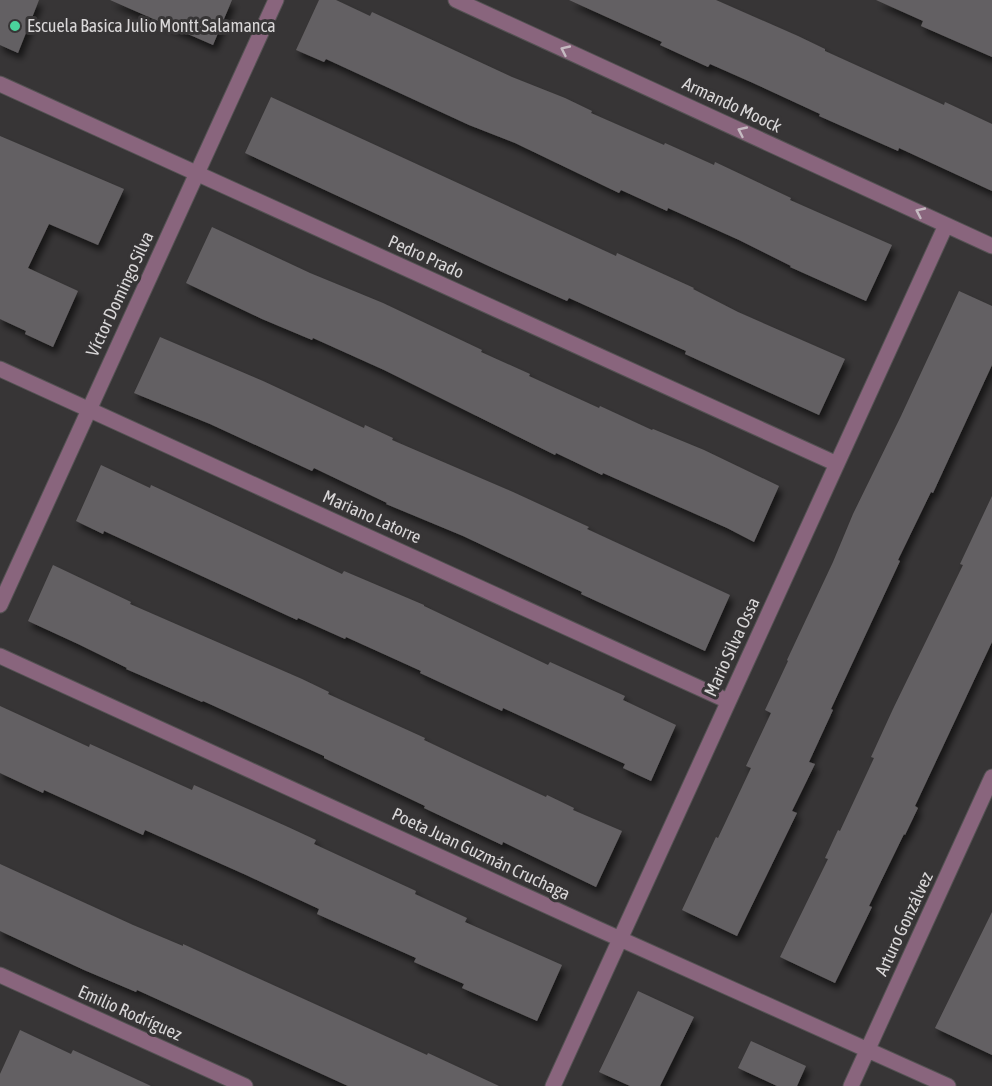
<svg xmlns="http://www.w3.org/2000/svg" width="992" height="1086" viewBox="0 0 992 1086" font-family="'Asap Condensed',sans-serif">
  <defs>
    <filter id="shadow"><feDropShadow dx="3.5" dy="6" stdDeviation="3" flood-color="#0009"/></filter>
  </defs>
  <rect width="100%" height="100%" fill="#373536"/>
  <path fill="#646163" filter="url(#shadow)" d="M 0,0 L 39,0 L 18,53 L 0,45 Z
    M 110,0 L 232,0 L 213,45 Z
    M 319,0 L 336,0 L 370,16 L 372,12 L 512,77 L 565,98 L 592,111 L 591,113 L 664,145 L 665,143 L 714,165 L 715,162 L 791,198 L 790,200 L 892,245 L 866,301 L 790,267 L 791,266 L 739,240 L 668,208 L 667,211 L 621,190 L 619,193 L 515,143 L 469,125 L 326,59 L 324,62 L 296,50 Z
    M 569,0 L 716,0 L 798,36 L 825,49 L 825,51 L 944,105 L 945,102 L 992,124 L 992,191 L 899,148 L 898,151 L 819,116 L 820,114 L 753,83 L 710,64 L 708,67 L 660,45 L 662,42 Z
    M 876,0 L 992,0 L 992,57 L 921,26 L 923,21 Z
    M 271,97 L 616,256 L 617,253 L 694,288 L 693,289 L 738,312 L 845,359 L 819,415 L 685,354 L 686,351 L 569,298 L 567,301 L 493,268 L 245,153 Z
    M 0,136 L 124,189 L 98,245 L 49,224 L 28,268 L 78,291 L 53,347 L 25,334 L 26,331 L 0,319 Z
    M 212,227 L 310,273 L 383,303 L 482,350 L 481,352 L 530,374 L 529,376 L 599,408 L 600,406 L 652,430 L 653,429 L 704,450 L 779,486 L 754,542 L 727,528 L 603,473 L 602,475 L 556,453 L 555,455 L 384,370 L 313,338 L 312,340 L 262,319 L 186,283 Z
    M 959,291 L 992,306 L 992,365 L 933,493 L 931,492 L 898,560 L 900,561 L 831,709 L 833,710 L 809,762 L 815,764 L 792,811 L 797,813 L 737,936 L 682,910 L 716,837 L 718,838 L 751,768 L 746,766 L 771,713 L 765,710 L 788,661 L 787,660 L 833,562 L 853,514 L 901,416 Z
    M 160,337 L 263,381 L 364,428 L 365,425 L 393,438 L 392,440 L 513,492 L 589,527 L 587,529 L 730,595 L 705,651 L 581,594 L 582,592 L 463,536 L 386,504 L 387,503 L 314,468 L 312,471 L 210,424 L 134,393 Z
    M 101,465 L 150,488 L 151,485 L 342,574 L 344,571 L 424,605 L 424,606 L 548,665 L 550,662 L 625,696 L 623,700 L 676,725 L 651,781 L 623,768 L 625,764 L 503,708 L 502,711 L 420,673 L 421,671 L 346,637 L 345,639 L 298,618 L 297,620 L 104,531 L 103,534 L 76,521 Z
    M 992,496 L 992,642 L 915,806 L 918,808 L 905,835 L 904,834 L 869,906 L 872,907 L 835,983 L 780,957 L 828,859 L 825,858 L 838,830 L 840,831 L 874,758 L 871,757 L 893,709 L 963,565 L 960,564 Z
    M 53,565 L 131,602 L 130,604 L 302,679 L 329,692 L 328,694 L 425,738 L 424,740 L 477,765 L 546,797 L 547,795 L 574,808 L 573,810 L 622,831 L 596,887 L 503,842 L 502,845 L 424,808 L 425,806 L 324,758 L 324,756 L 203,701 L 202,702 L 126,669 L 127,668 L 78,644 L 28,621 Z
    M 0,706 L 89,747 L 90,744 L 192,790 L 194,785 L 288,827 L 316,840 L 314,844 L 416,891 L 415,894 L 467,918 L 465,922 L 562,965 L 537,1021 L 462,988 L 464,984 L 414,962 L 416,958 L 317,914 L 319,909 L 246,875 L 145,830 L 143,835 L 44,790 L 43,793 L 0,773 Z
    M 0,864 L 133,925 L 183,946 L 183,944 L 427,1055 L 428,1053 L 499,1086 L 348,1086 L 137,990 L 136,992 L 84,970 L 0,931 Z
    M 992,912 L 992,1055 L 935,1028 Z
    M 638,991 L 694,1017 L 660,1086 L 630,1086 L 599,1072 Z
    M 20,1030 L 71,1054 L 73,1050 L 151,1086 L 0,1086 L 0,1074 Z
    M 751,1041 L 806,1066 L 797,1086 L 777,1086 L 738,1068 Z"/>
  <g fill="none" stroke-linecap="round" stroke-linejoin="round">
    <g stroke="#545253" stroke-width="17">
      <path id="minor" d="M 456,0 L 992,246
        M 0,84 L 837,464
        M 0,369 L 728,701
        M 0,605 L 276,0
        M 0,656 L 598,929 L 948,1086
        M 0,975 L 245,1086
        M 553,1086 L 946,225
        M 851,1086 L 992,777"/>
    </g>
    <use href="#minor" stroke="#89657d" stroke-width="15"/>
  </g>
  <defs><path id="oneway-chevron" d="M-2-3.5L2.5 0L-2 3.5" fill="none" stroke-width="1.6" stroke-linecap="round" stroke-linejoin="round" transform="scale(1.5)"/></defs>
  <g stroke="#c5bac1">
    <use href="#oneway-chevron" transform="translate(565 50) rotate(-155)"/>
    <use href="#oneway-chevron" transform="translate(742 131) rotate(-155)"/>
    <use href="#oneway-chevron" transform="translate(920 212) rotate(-155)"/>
  </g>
  <circle fill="#4ad49c" stroke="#373536" stroke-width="2" cx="15" cy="26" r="6"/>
  <g text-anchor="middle" stroke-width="6" stroke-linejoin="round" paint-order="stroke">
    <g font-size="18" fill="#d9d7d8" stroke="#373536" text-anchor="start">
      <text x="27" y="32">Escuela Basica Julio Montt Salamanca</text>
    </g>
    <g font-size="18" fill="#d9d7d8" stroke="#373536">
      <text transform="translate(732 105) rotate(25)" y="6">Armando Moock</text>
      <text transform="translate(426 257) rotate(24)" y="6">Pedro Prado</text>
      <text transform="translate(120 294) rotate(-65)" y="6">Víctor Domingo Silva</text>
      <text transform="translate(372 517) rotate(24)" y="6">Mariano Latorre</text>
      <text transform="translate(732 647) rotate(-65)" y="6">Mario Silva Ossa</text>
      <text transform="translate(481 854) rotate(25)" y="6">Poeta Juan Guzmán Cruchaga</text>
      <text transform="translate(904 924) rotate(-65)" y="6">Arturo Gonzálvez</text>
      <text transform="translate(130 1013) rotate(24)" y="6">Emilio Rodríguez</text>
    </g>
  </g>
</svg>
